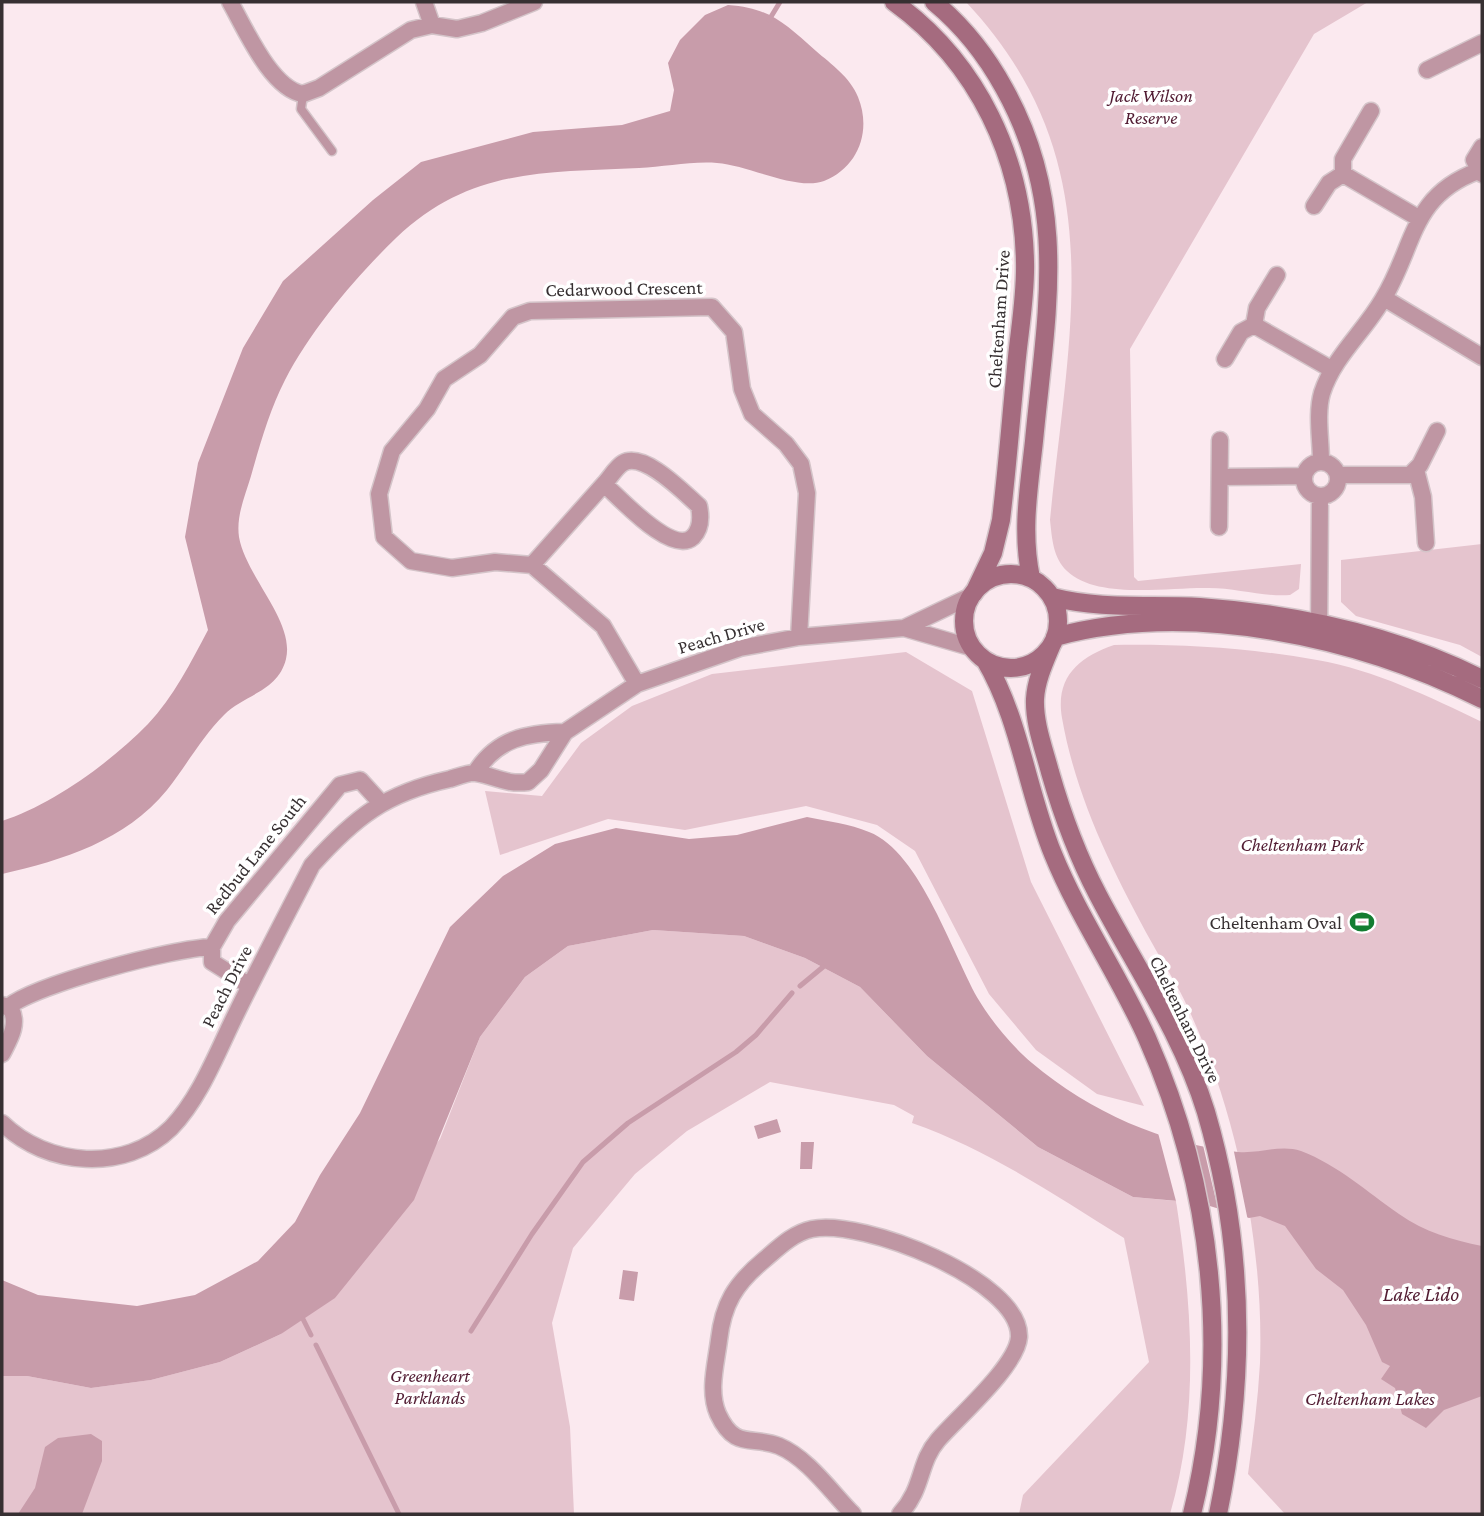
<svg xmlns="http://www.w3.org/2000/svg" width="1484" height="1516" viewBox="0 0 1484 1516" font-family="'Crimson Pro',serif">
  <rect width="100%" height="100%" fill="#fbe9ef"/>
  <path fill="#e5c4ce" d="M 966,2 L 1368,2 L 1314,34 L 1130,349 L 1134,577 L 1138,581 L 1301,564 L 1299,589 L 1290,595 C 1263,597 1236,588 1209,588 C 1169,587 1097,600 1067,571 C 1053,558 1052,538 1050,520 C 1069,326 1114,160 966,2 Z
    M 1482,544 L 1482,657 L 1460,645 L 1356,616 L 1341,602 L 1341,560 Z
    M 1114,645 C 1182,644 1250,648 1317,660 C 1375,670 1430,697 1482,722 L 1482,1514 L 1285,1514 L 1248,1474 C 1253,1437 1258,1400 1260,1363 C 1264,1247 1237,1112 1188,1008 C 1178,985 1164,965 1152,943 C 1113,872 1076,798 1062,718 C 1055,677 1079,657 1114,645 Z
    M 906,652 L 972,691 L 1031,882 L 1144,1106 L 1097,1094 L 1036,1050 L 989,994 L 915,851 L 877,825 L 806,806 L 685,830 L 608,819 L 500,855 L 485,791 L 542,796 L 581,743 L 632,706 L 712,674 Z
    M 653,930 L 744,936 L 805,958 L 860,987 L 927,1056 L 1038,1147 L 1133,1197 L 1176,1201 C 1192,1304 1200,1412 1170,1514 L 1019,1514 L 1023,1495 L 1149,1362 L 1124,1238 C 1055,1195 989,1150 912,1123 L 914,1116 L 894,1105 L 770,1082 L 687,1131 L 635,1174 L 573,1248 L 552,1323 L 570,1427 L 574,1514 L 2,1514 L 2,1376 L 27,1376 L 91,1388 L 151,1380 L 220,1362 L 281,1334 L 440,1139 L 480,1037 L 525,977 L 568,946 Z"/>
  <path fill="#c89caa" d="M 728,5 C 771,8 785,24 816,51 C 831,64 850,77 858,97 C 872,131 858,168 824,181 C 796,191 748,165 717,163 C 692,161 664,167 639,168 C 544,173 471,167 396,238 C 355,278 312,328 285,380 C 270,409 260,444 251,476 C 245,496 236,516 239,537 C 246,577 295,621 286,659 C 278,692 243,695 224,715 C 202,737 186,766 167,790 C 125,841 63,860 2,874 L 2,821 C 52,805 111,762 148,724 C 173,698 191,662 208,630 L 185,537 L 198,463 L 243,348 L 283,281 L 373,200 L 421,162 L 533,132 L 622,125 L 670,111 L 674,90 L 668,63 L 680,40 L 705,15 Z
    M 807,817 C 827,821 850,824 869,832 C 921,852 953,957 980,1002 C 992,1022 1014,1048 1032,1063 C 1090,1112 1163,1144 1238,1152 C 1260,1154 1280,1144 1301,1151 C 1338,1165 1367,1192 1399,1214 C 1424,1232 1453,1240 1482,1246 L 1482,1396 L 1444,1410 L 1426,1428 L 1402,1414 L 1395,1388 L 1381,1379 L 1390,1366 L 1382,1362 L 1366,1325 L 1343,1290 L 1316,1269 L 1285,1226 L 1260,1216 L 1249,1218 L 1200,1203 L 1133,1197 L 1038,1147 L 927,1056 L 860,987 L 805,958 L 744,936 L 653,930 L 568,946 L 525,977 L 480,1037 L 414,1200 L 335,1298 L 281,1334 L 220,1362 L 151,1380 L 91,1388 L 27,1376 L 2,1376 L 2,1280 L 38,1295 L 137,1306 L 195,1295 L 258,1261 L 295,1222 L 320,1175 L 360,1113 L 450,927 L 503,876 L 555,844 L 616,828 L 689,839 L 737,835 Z
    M 777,1119 L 781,1132 L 758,1139 L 754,1126 Z
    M 801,1142 L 814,1142 L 812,1169 L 800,1169 Z
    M 623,1270 L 638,1272 L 634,1301 L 619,1299 Z
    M 91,1434 L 102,1441 L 102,1461 L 82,1514 L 18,1514 L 35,1488 L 45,1447 L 58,1438 Z"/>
  <path fill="#fbe9ef" d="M 1157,1129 L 1194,1140 L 1211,1211 L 1177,1205 Z
    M 1202,1141 L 1233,1147 L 1248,1221 L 1219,1213 Z"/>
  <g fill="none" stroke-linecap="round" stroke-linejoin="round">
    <path stroke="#c89caa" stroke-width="5" d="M 769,20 L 780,2
      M 800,986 L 823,967
      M 303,1319 L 311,1335
      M 471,1331 L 532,1234 L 583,1162 L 628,1123 L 736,1052 L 756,1035 L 792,993
      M 316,1345 L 399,1514"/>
    <g stroke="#d4c4c9" stroke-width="11">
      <path id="lane" d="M 303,94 L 301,109 L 332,151"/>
    </g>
    <g stroke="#d4c4c9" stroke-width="19">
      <path id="street" d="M 230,2 C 245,28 271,89 303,94 L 319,88 L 411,30 L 432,25 L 457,29 L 482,23 L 534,2
        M 424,2 L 432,25
        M 1427,70 L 1482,43
        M 1482,147 L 1474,160 L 1482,174
        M 1343,174 L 1420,219
        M 1314,206 L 1329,183 L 1343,174 L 1343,159 L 1371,111
        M 1384,298 L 1482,357
        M 1254,325 L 1331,369
        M 1225,359 L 1241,332 L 1254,325 L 1257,308 L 1277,275
        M 1321,462 C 1321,440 1316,414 1322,393 C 1334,356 1364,332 1383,299 C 1415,247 1410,196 1478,171
        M1304 479a17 17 0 1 1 34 0a17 17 0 1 1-34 0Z
        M 1416,470 L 1423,497 L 1426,543
        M 1338,475 L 1410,475 L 1420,465 L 1437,431
        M 1220,477 L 1304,476
        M 1219,527 L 1220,440
        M 532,565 L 604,484 C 621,499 672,556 693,537 C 702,528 701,516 699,506 C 683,492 644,451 623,463 C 616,467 610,478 604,484
        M 904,628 L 973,648
        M 1319,635 L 1320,496
        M 637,684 L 603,626 L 532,565 L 495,562 L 452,568 L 411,561 L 384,537 L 379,494 L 392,451 L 427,409 L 444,379 L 480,355 L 513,317 L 530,311 L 712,307 L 734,332 L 742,389 L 752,414 L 786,444 L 801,464 L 807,493 L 799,637
        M 475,773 C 497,738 527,733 565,732
        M 250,986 L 212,962 L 212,947 L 227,921 L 340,785 L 360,780 L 381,803
        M 2,1005 L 11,1009 C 19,1025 9,1040 2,1054
        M 8,1007 C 37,984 173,948 212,947
        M 2,1123 C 47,1167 125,1173 171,1128 C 201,1097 218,1050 237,1012 C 261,963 287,914 312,865 C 355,817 386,793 450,779 C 457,777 469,772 476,773 C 495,776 506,785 528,782 L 541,770 L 565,732 L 637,684 L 740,648 L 799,637 L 904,628 L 971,596
        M 853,1514 C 832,1493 808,1458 779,1446 C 752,1435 735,1451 718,1414 C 708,1391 716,1364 719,1340 C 723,1304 735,1284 764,1260 C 778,1248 793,1233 812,1229 C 861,1218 1021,1280 1019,1337 C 1017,1366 958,1417 938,1440 C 918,1463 924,1488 900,1514"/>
    </g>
    <g stroke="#d4c4c9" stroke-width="21">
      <path id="secondary" d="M 894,2 C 978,63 1023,158 1025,262 C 1026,296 1019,333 1016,367 C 1011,418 1007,470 1001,520 L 993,553 L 974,593
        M 934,2 C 963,26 986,55 1004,88 C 1070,206 1046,314 1034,441 C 1029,488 1021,531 1031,578
        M964 621a47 47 0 1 1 94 0a47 47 0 1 1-94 0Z
        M 1052,597 C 1103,610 1148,604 1200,607 C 1298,614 1394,635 1482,679
        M 1055,637 C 1191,600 1358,637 1482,699
        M 1052,644 C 1045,661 1036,680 1035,699 C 1034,723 1044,749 1050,772 C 1062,814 1077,855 1098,895 C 1135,966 1182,1034 1206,1112 C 1245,1245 1246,1379 1218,1514
        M 985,660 C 1020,719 1027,791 1053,854 C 1079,918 1119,975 1147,1038 C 1213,1187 1231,1355 1192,1514"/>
    </g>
    <use href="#lane" stroke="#bf96a3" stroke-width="8"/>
    <use href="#street" stroke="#bf96a3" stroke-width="16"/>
    <use href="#secondary" stroke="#a56b7f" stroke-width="18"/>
  </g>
  <defs>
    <g id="stadium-bare" transform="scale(1.89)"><path d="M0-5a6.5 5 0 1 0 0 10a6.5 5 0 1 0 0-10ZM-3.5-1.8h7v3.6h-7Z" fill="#137d31" stroke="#fff" stroke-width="2.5" paint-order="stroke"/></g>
  </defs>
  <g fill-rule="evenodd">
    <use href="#stadium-bare" x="1362" y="922"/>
  </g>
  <g text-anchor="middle" stroke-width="7" stroke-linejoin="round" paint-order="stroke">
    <g font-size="19" font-style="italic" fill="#511b32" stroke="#fff">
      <text x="1151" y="102">Jack Wilson<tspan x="1151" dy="22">Reserve</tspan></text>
      <text x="1302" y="851">Cheltenham Park</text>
      <text x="430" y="1382">Greenheart<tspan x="430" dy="22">Parklands</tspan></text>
      <text x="1370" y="1405">Cheltenham Lakes</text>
    </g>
    <g font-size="19" fill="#373032" stroke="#fff">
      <text transform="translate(624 288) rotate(-1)" y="7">Cedarwood Crescent</text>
      <text transform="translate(998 319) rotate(-86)" y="7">Cheltenham Drive</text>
      <text transform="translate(721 635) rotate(-16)" y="7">Peach Drive</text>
      <text transform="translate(255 854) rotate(-51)" y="7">Redbud Lane South</text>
      <text transform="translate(226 986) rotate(-63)" y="7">Peach Drive</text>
      <text transform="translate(1186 1019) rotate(64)" y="7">Cheltenham Drive</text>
    </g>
    <g font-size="19" fill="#373032" stroke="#fff" text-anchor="end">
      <text x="1342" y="929">Cheltenham Oval</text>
    </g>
    <g font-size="21" font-style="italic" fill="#521c32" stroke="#fff">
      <text x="1421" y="1301">Lake Lido</text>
    </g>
  </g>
  <rect width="1484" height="1516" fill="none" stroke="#373032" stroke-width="7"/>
</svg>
